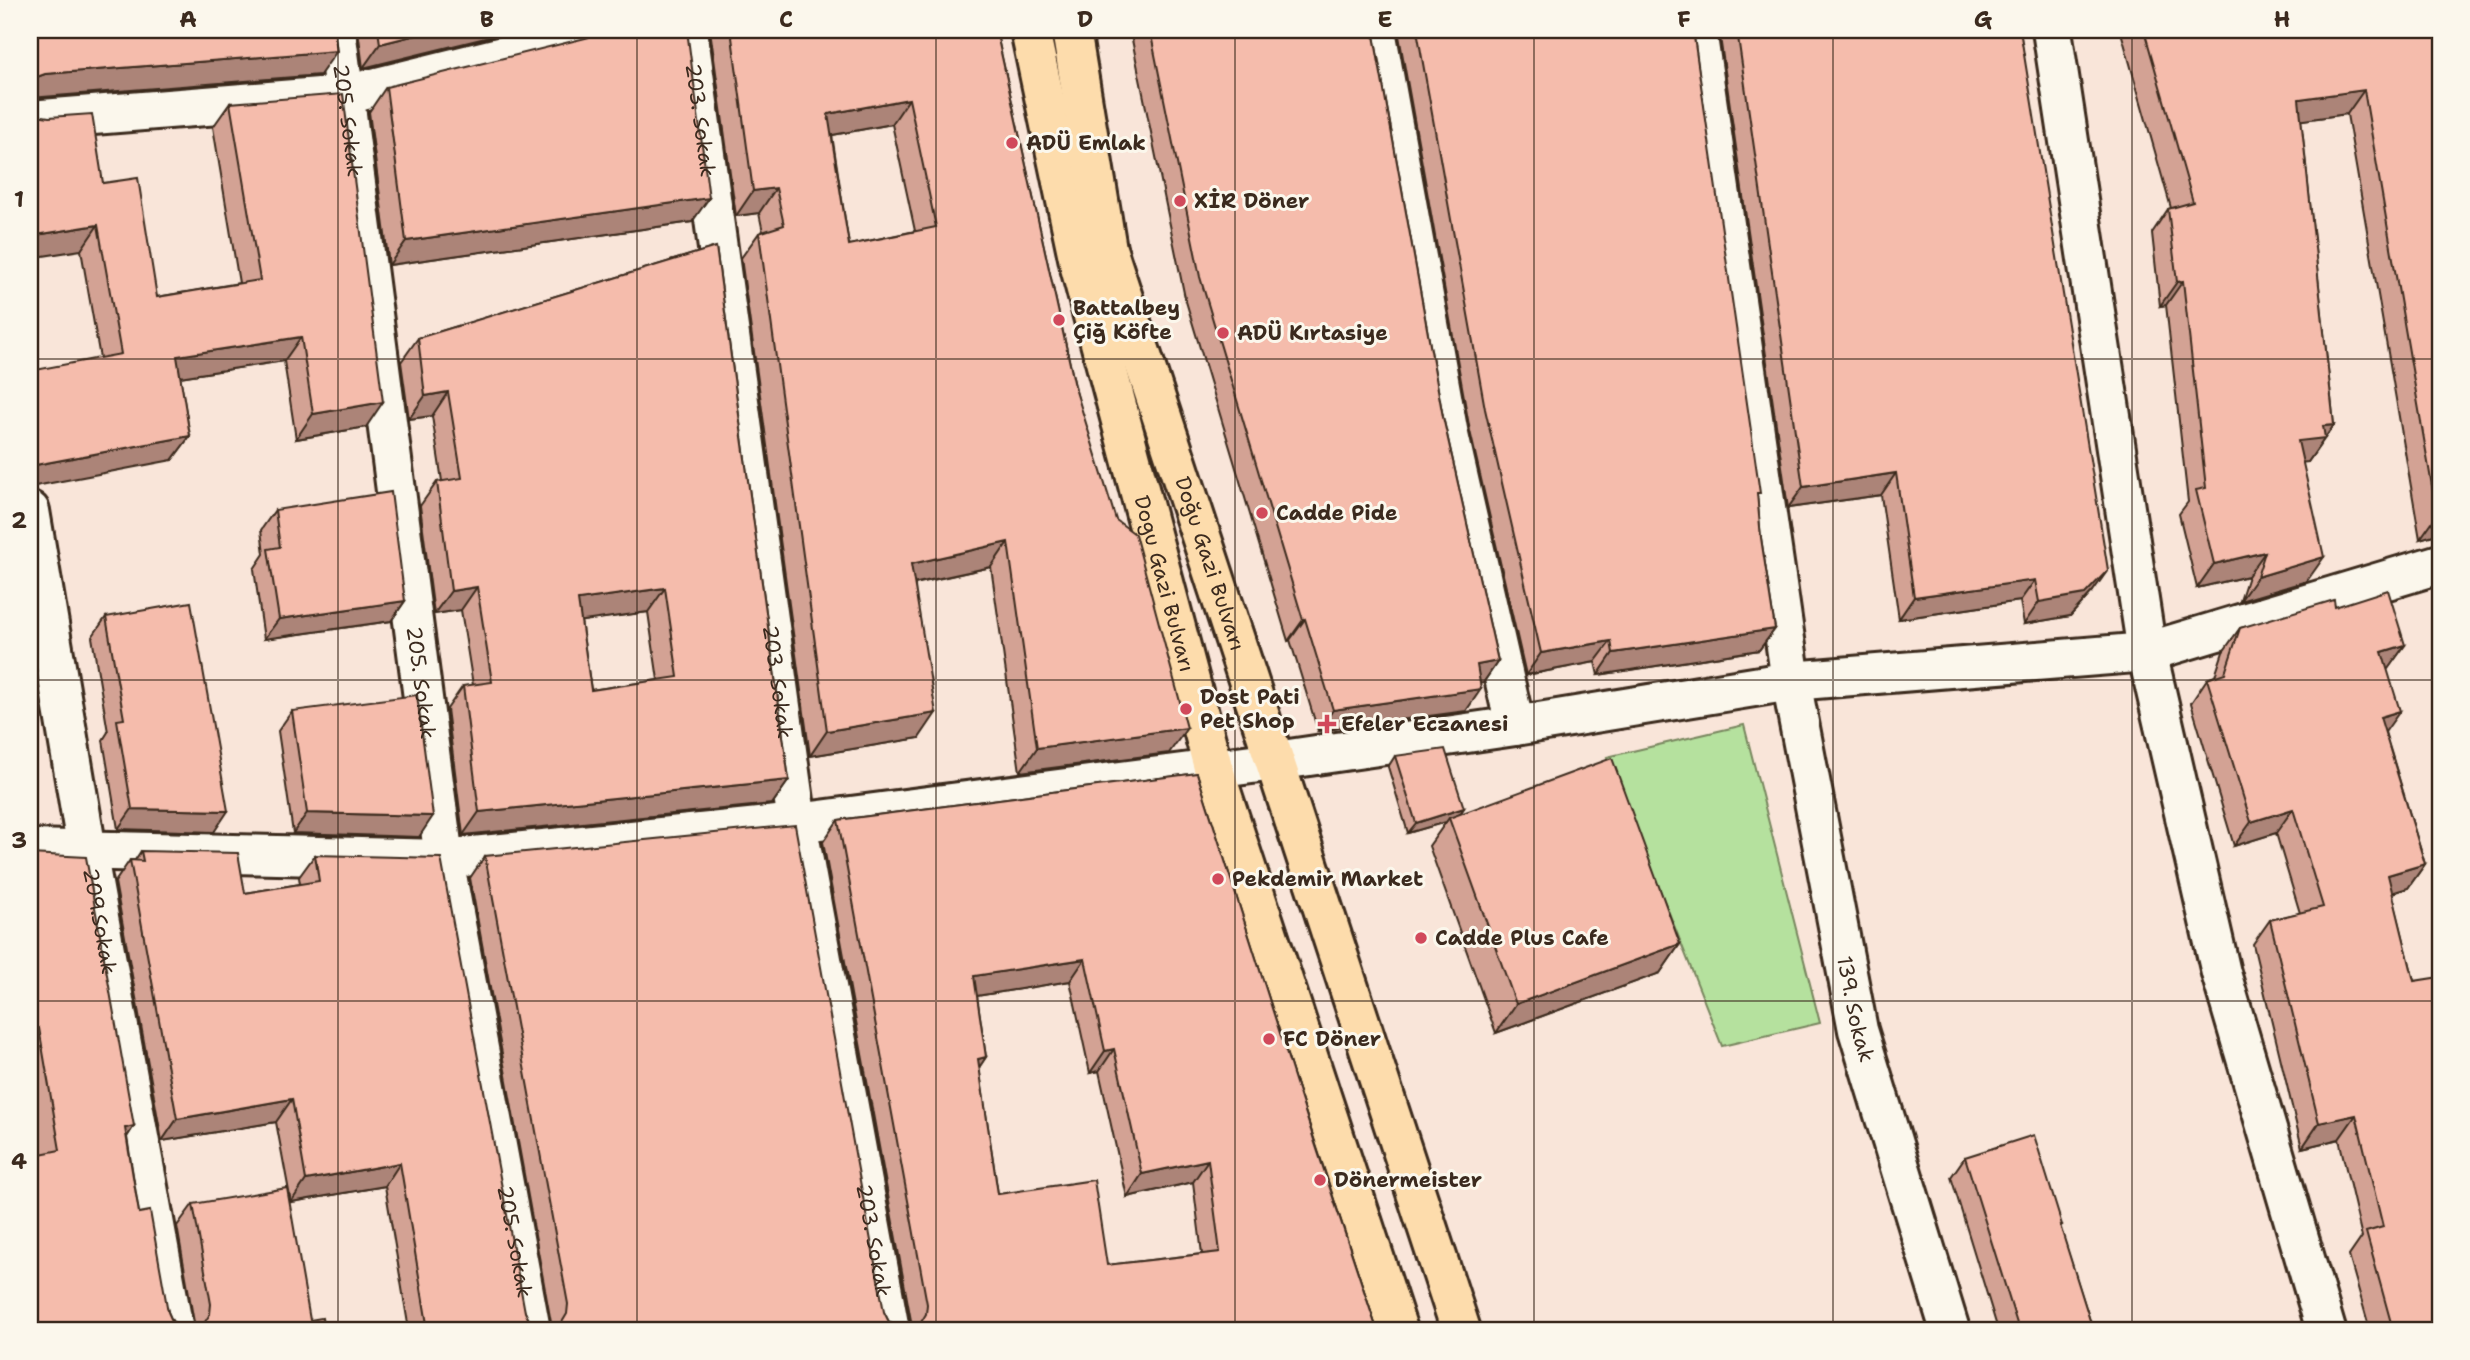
<svg xmlns="http://www.w3.org/2000/svg" width="2470" height="1360" viewBox="0 0 2470 1360" font-family="'Shantell Sans',sans-serif">
  <rect width="100%" height="100%" fill="#f9e5d9"/>
  <filter id="ink" filterUnits="userSpaceOnUse"><feTurbulence type="fractalNoise" baseFrequency=".0143" numOctaves="2"/><feDisplacementMap in="SourceGraphic" scale="14" xChannelSelector="R" yChannelSelector="G"/><feConvolveMatrix kernelMatrix="1 2 1 2 8 2 1 2 1" color-interpolation-filters="sRGB"/></filter>
  <g filter="url(#ink)">
    <path fill="#b5e19e" stroke="#78865e" stroke-width="2" d="M 1744,725 L 1820,1023 L 1722,1046 L 1607,757 Z"/>
    <g fill="none" stroke-linecap="round" stroke-linejoin="round">
      <g stroke="#3b2a1e" stroke-width="44">
        <g id="minor">
          <path id="s1" d="M 336,30 L 444,859 L 531,1330"/>
          <path id="s2" d="M 688,30 L 797,823 L 890,1330"/>
          <path d="M 1376,30 L 1449,435 L 1515,726"/>
          <path id="s3" d="M 1697,30 L 1791,681 L 1858,1030 L 1950,1330"/>
          <path d="M 2052,30 L 2147,652 L 2221,973 L 2326,1330"/>
          <path d="M 30,120 L 345,95 L 608,30"/>
          <path id="s4" d="M 30,511 L 87,851 L 174,1330"/>
          <path d="M 30,849 L 444,859 L 797,823 L 1275,761 L 1515,726 L 1791,681 L 2147,652 L 2440,564"/>
        </g>
      </g>
      <g stroke="#3b2a1e" stroke-width="44">
        <g id="primary">
          <path id="s5" d="M 1030,30 L 1080,267 L 1213,767 L 1398,1330"/>
          <path id="s6" d="M 1071,30 L 1107,249 L 1461,1330"/>
        </g>
      </g>
      <use href="#minor" stroke="#fbf7ec" stroke-width="38"/>
      <use href="#primary" stroke="#fddcac" stroke-width="38"/>
    </g>
    <path fill="#d3a294" stroke="#3b2a1e" stroke-width="2" fill-rule="evenodd" d="M 358,30 L 518,30 L 363,68 Z
      M 710,30 L 996,30 L 1076,391 L 1169,753 L 1020,772 L 991,567 L 915,584 L 919,738 L 810,756 L 741,258 L 759,233 L 763,232 L 759,213 L 736,216 ZM 892,124 L 915,231 L 849,245 L 832,135 Z
      M 1130,30 L 1373,30 L 1443,417 L 1498,661 L 1483,683 L 1480,683 L 1466,711 L 1318,731 L 1290,640 L 1288,641 L 1185,298 Z
      M 1398,30 L 1693,30 L 1757,496 L 1761,538 L 1775,629 L 1759,650 L 1598,675 L 1595,662 L 1526,675 L 1470,431 Z
      M 1719,30 L 2020,30 L 2093,591 L 2070,616 L 2024,624 L 2020,601 L 1899,619 L 1881,495 L 1788,508 Z
      M 2123,30 L 2440,30 L 2440,533 L 2420,539 L 2347,114 L 2301,120 L 2334,425 L 2308,462 L 2302,462 L 2307,581 L 2240,601 L 2248,576 L 2197,588 L 2179,514 L 2188,502 L 2166,305 L 2160,306 L 2152,233 L 2168,209 L 2171,208 L 2121,32 Z
      M 386,87 L 692,222 L 389,265 L 369,112 Z
      M 230,103 L 366,427 L 296,439 L 284,361 L 180,377 L 190,436 L 172,460 L 100,358 L 81,250 L 103,183 L 157,297 L 239,283 L 213,127 Z
      M 716,247 L 789,780 L 772,804 L 463,835 L 447,709 L 463,686 L 473,685 L 461,610 L 434,614 L 420,506 L 437,482 L 442,481 L 432,416 L 409,419 L 401,362 L 418,338 ZM 648,612 L 658,680 L 591,690 L 581,621 Z
      M 275,510 L 405,601 L 391,621 L 264,639 L 254,569 L 264,554 L 261,530 Z
      M 2335,607 L 2405,645 L 2387,670 L 2385,732 L 2425,864 L 2408,888 L 2392,893 L 2414,981 L 2440,1330 L 2370,1330 L 2349,1256 L 2362,1237 L 2339,1139 L 2302,1148 L 2253,944 L 2270,920 L 2300,913 L 2276,833 L 2234,846 L 2191,703 L 2207,679 L 2215,676 L 2223,652 L 2240,628 Z
      M 106,617 L 214,832 L 118,829 L 103,740 L 108,732 L 92,637 Z
      M 292,711 L 419,837 L 293,833 L 278,731 Z
      M 1395,756 L 1464,808 L 1460,814 L 1680,944 L 1660,973 L 1496,1033 L 1429,846 L 1446,822 L 1408,833 L 1388,767 Z
      M 1197,773 L 1315,1143 L 1377,1330 L 409,1330 L 385,1186 L 291,1202 L 276,1122 L 162,1141 L 115,882 L 130,860 L 135,860 L 141,851 L 245,893 L 300,884 L 299,877 L 315,855 L 525,1312 L 530,1322 L 540,1329 L 550,1329 L 552,1328 L 470,878 L 485,856 L 884,1312 L 889,1322 L 899,1329 L 909,1329 L 911,1328 L 912,1326 L 823,842 L 838,820 ZM 1070,981 L 1090,1073 L 1099,1071 L 1127,1197 L 1193,1182 L 1202,1254 L 1107,1265 L 998,1194 L 979,1067 L 986,1057 L 977,996 Z
      M 30,854 L 134,1126 L 127,1137 L 139,1213 L 168,1312 L 172,1321 L 182,1328 L 193,1329 L 195,1328 L 177,1226 L 193,1204 L 310,1320 L 324,1330 L 30,1330 L 41,1154 L 30,1090 Z
      M 1965,1157 L 2062,1225 L 2060,1227 L 2093,1330 L 1998,1330 L 1951,1177 Z"/>
    <path fill="#ac8478" stroke="#3b2a1e" stroke-width="2" d="M 436,30 L 518,30 L 363,68 L 380,44 Z
      M 337,51 L 320,75 L 30,98 L 30,84 L 34,78 L 45,74 Z
      M 2364,90 L 2347,114 L 2282,123 L 2299,99 Z
      M 909,99 L 892,124 L 811,139 L 828,114 Z
      M 776,188 L 759,213 L 736,216 L 753,191 Z
      M 709,198 L 692,222 L 389,265 L 406,241 Z
      M 98,225 L 81,250 L 30,258 L 30,236 Z
      M 2183,281 L 2166,305 L 2160,306 L 2177,282 Z
      M 301,337 L 284,361 L 160,380 L 177,356 Z
      M 448,392 L 432,416 L 409,419 L 425,396 Z
      M 383,402 L 366,427 L 296,439 L 313,414 Z
      M 2334,425 L 2308,462 L 2281,465 L 2298,441 L 2323,426 Z
      M 190,436 L 172,460 L 30,487 L 30,466 Z
      M 1896,473 L 1881,495 L 1788,508 L 1803,487 Z
      M 2440,514 L 2440,533 L 2420,539 L 2437,515 Z
      M 1008,542 L 991,567 L 894,588 L 911,564 Z
      M 2265,552 L 2248,576 L 2197,588 L 2214,564 Z
      M 2324,557 L 2307,581 L 2240,601 L 2257,577 Z
      M 2108,570 L 2093,591 L 2070,616 L 2024,624 L 2039,602 Z
      M 2035,580 L 2020,601 L 1899,619 L 1914,597 Z
      M 477,587 L 461,610 L 434,614 L 451,591 Z
      M 665,588 L 648,612 L 562,624 L 578,600 Z
      M 405,601 L 391,621 L 264,639 L 279,619 Z
      M 1305,619 L 1290,640 L 1288,641 L 1303,620 Z
      M 1775,629 L 1759,650 L 1598,675 L 1613,653 Z
      M 1611,641 L 1595,662 L 1526,675 L 1541,653 Z
      M 2405,645 L 2388,669 L 2365,676 L 2382,652 Z
      M 1498,661 L 1483,683 L 1462,686 L 1477,665 Z
      M 1481,689 L 1466,711 L 1318,731 L 1333,710 Z
      M 2400,711 L 2383,735 L 2380,717 Z
      M 936,713 L 919,738 L 810,756 L 827,731 Z
      M 1187,728 L 1169,753 L 1020,772 L 1037,748 Z
      M 789,780 L 772,804 L 463,835 L 479,812 Z
      M 1464,808 L 1456,819 L 1449,818 L 1446,822 L 1408,833 L 1416,823 Z
      M 132,809 L 228,811 L 214,832 L 118,829 Z
      M 2293,809 L 2276,833 L 2234,846 L 2251,822 Z
      M 307,813 L 433,816 L 419,837 L 293,833 Z
      M 2425,864 L 2408,888 L 2371,899 L 2388,875 Z
      M 1680,944 L 1660,973 L 1496,1033 L 1516,1004 Z
      M 1085,959 L 1070,981 L 958,999 L 974,976 Z
      M 39,1028 L 30,1041 L 30,1030 Z
      M 1114,1049 L 1099,1071 L 1090,1073 L 1105,1051 Z
      M 986,1057 L 971,1080 L 978,1059 Z
      M 292,1099 L 276,1122 L 162,1141 L 177,1119 Z
      M 2356,1115 L 2339,1139 L 2302,1148 L 2319,1123 Z
      M 134,1126 L 119,1149 L 125,1128 Z
      M 1208,1160 L 1193,1182 L 1127,1197 L 1142,1174 Z
      M 400,1163 L 385,1186 L 291,1202 L 306,1180 Z"/>
    <path fill="#f5bcac" stroke="#3b2a1e" stroke-width="2" fill-rule="evenodd" d="M 30,30 L 334,30 L 337,51 L 45,74 L 34,78 L 30,84 Z
      M 378,30 L 436,30 L 380,44 Z
      M 618,30 L 687,30 L 709,198 L 406,241 L 386,87 Z
      M 731,30 L 996,30 L 1076,391 L 1116,520 L 1135,534 L 1187,728 L 1037,748 L 1008,542 L 911,564 L 936,713 L 827,731 L 759,233 L 784,225 L 776,188 L 753,191 ZM 909,99 L 936,227 L 849,245 L 828,114 Z
      M 1150,30 L 1373,30 L 1443,417 L 1498,661 L 1477,665 L 1481,689 L 1333,710 L 1305,619 L 1303,620 L 1200,277 Z
      M 1417,30 L 1693,30 L 1760,493 L 1757,493 L 1761,538 L 1775,629 L 1613,653 L 1611,641 L 1541,653 L 1485,409 Z
      M 1737,30 L 2020,30 L 2108,570 L 2085,594 L 2039,602 L 2035,580 L 1914,597 L 1896,473 L 1803,487 Z
      M 2144,30 L 2440,30 L 2440,514 L 2437,515 L 2364,90 L 2299,99 L 2334,425 L 2323,426 L 2325,438 L 2298,441 L 2324,557 L 2257,577 L 2265,552 L 2214,564 L 2196,490 L 2206,488 L 2183,281 L 2177,282 L 2168,209 L 2193,202 Z
      M 343,94 L 383,402 L 313,414 L 301,337 L 177,356 L 190,436 L 30,466 L 30,371 L 121,354 L 98,225 L 30,236 L 30,109 L 37,115 L 49,117 L 92,114 L 103,183 L 138,178 L 157,297 L 260,280 L 230,103 Z
      M 716,247 L 789,780 L 479,812 L 463,686 L 492,682 L 477,587 L 451,591 L 437,482 L 462,478 L 448,392 L 425,396 L 418,338 ZM 665,588 L 678,677 L 591,690 L 578,600 Z
      M 391,492 L 405,601 L 279,619 L 268,549 L 280,547 L 275,510 Z
      M 2388,590 L 2405,645 L 2382,652 L 2400,711 L 2380,717 L 2425,864 L 2388,875 L 2414,981 L 2440,977 L 2440,1330 L 2393,1330 L 2366,1232 L 2383,1227 L 2356,1115 L 2319,1123 L 2270,920 L 2323,907 L 2293,809 L 2251,822 L 2207,679 L 2225,673 L 2240,628 L 2334,600 L 2335,607 Z
      M 191,602 L 228,811 L 132,809 L 117,720 L 124,719 L 106,617 Z
      M 417,695 L 433,816 L 307,813 L 292,711 Z
      M 1445,749 L 1464,808 L 1416,823 L 1395,756 Z
      M 1612,758 L 1680,944 L 1516,1004 L 1449,818 Z
      M 1197,773 L 1315,1143 L 1377,1330 L 428,1330 L 400,1163 L 306,1180 L 292,1099 L 177,1119 L 130,860 L 143,861 L 141,851 L 238,853 L 245,893 L 319,881 L 315,855 L 441,858 L 525,1312 L 530,1322 L 540,1329 L 550,1329 L 561,1324 L 567,1314 L 568,1304 L 485,856 L 795,825 L 884,1312 L 889,1322 L 899,1329 L 909,1329 L 920,1324 L 926,1314 L 927,1304 L 838,820 ZM 1085,959 L 1105,1051 L 1114,1049 L 1142,1174 L 1208,1160 L 1220,1252 L 1107,1265 L 1094,1180 L 998,1194 L 978,1059 L 986,1057 L 974,976 Z
      M 30,854 L 86,857 L 134,1126 L 125,1128 L 139,1213 L 150,1211 L 168,1312 L 172,1321 L 182,1328 L 193,1329 L 203,1325 L 210,1314 L 211,1304 L 193,1204 L 287,1188 L 310,1320 L 322,1318 L 324,1330 L 30,1330 L 30,1156 L 60,1150 L 39,1028 L 30,1030 Z
      M 2034,1135 L 2062,1225 L 2060,1225 L 2093,1330 L 2019,1330 L 1965,1157 Z"/>
  </g>
  <path fill="none" stroke="#3b2a1e" stroke-width="2" stroke-opacity="0.55" d="M 338,30 L 338,1330M 637,30 L 637,1330M 936,30 L 936,1330M 1235,30 L 1235,1330M 1534,30 L 1534,1330M 1833,30 L 1833,1330M 2132,30 L 2132,1330M 30,359 L 2440,359M 30,680 L 2440,680M 30,1001 L 2440,1001"/>
  <g fill="#d1495b" stroke="#fbf7ec" stroke-width="2.5">
    <circle cx="1012" cy="143" r="7"/>
    <circle cx="1180" cy="201" r="7"/>
    <circle cx="1059" cy="320" r="7"/>
    <circle cx="1223" cy="333" r="7"/>
    <circle cx="1262" cy="513" r="7"/>
    <circle cx="1186" cy="709" r="7"/>
    <path d="M1323.5 713.5h7v7h7v7h-7v7h-7v-7h-7v-7h7z"/>
    <circle cx="1218" cy="879" r="7"/>
    <circle cx="1421" cy="938" r="7"/>
    <circle cx="1269" cy="1039" r="7"/>
    <circle cx="1320" cy="1180" r="7"/>
  </g>
  <g text-anchor="middle" stroke-width="6" stroke-linejoin="round" paint-order="stroke">
    <g font-size="21" fill="#3b2a1e" stroke="#fbf7ec">
      <text dy="7" stroke="none"><textPath href="#s1" startOffset="91">205. Sokak</textPath></text>
      <text dy="7" stroke="none"><textPath href="#s2" startOffset="91">203. Sokak</textPath></text>
      <text dy="7" stroke="none"><textPath href="#s6" startOffset="553">Doğu Gazi Bulvarı</textPath></text>
      <text dy="7" stroke="none"><textPath href="#s5" startOffset="570">Dogu Gazi Bulvarı</textPath></text>
      <text dy="7" stroke="none"><textPath href="#s1" startOffset="658">205. Sokak</textPath></text>
      <text dy="7" stroke="none"><textPath href="#s2" startOffset="658">203. Sokak</textPath></text>
      <text dy="7" stroke="none"><textPath href="#s4" startOffset="416">209.Sokak</textPath></text>
      <text dy="7" stroke="none"><textPath href="#s3" startOffset="992">139. Sokak</textPath></text>
      <text dy="7" stroke="none"><textPath href="#s1" startOffset="1225">205. Sokak</textPath></text>
      <text dy="7" stroke="none"><textPath href="#s2" startOffset="1225">203. Sokak</textPath></text>
    </g>
    <g font-size="21" font-weight="bold" fill="#3b2a1e" stroke="#fbf7ec" text-anchor="start">
      <text x="1026" y="150">ADÜ Emlak</text>
      <text x="1194" y="208">XİR Döner</text>
      <text x="1073" y="315">Battalbey<tspan x="1073" dy="24">Çiğ Köfte</tspan></text>
      <text x="1237" y="340">ADÜ Kırtasiye</text>
      <text x="1276" y="520">Cadde Pide</text>
      <text x="1200" y="704">Dost Pati<tspan x="1200" dy="24">Pet Shop</tspan></text>
      <text x="1341" y="731">Efeler Eczanesi</text>
      <text x="1232" y="886">Pekdemir Market</text>
      <text x="1435" y="945">Cadde Plus Cafe</text>
      <text x="1283" y="1046">FC Döner</text>
      <text x="1334" y="1187">Dönermeister</text>
    </g>
  </g>
  <rect width="2470" height="1360" fill="none" stroke="#fbf7ec" stroke-width="77"/>
  <rect x="38" y="38" width="2394" height="1284" fill="none" stroke="#3b2a1e" stroke-width="2.5"/>
  <g font-size="23" text-anchor="middle" font-weight="bold" fill="#3b2a1e">
    <text x="188" y="27">A</text>
    <text x="487" y="27">B</text>
    <text x="786" y="27">C</text>
    <text x="1085" y="27">D</text>
    <text x="1385" y="27">E</text>
    <text x="1684" y="27">F</text>
    <text x="1983" y="27">G</text>
    <text x="2282" y="27">H</text>
    <text x="19" y="207">1</text>
    <text x="19" y="528">2</text>
    <text x="19" y="848">3</text>
    <text x="19" y="1169">4</text>
  </g>
</svg>
